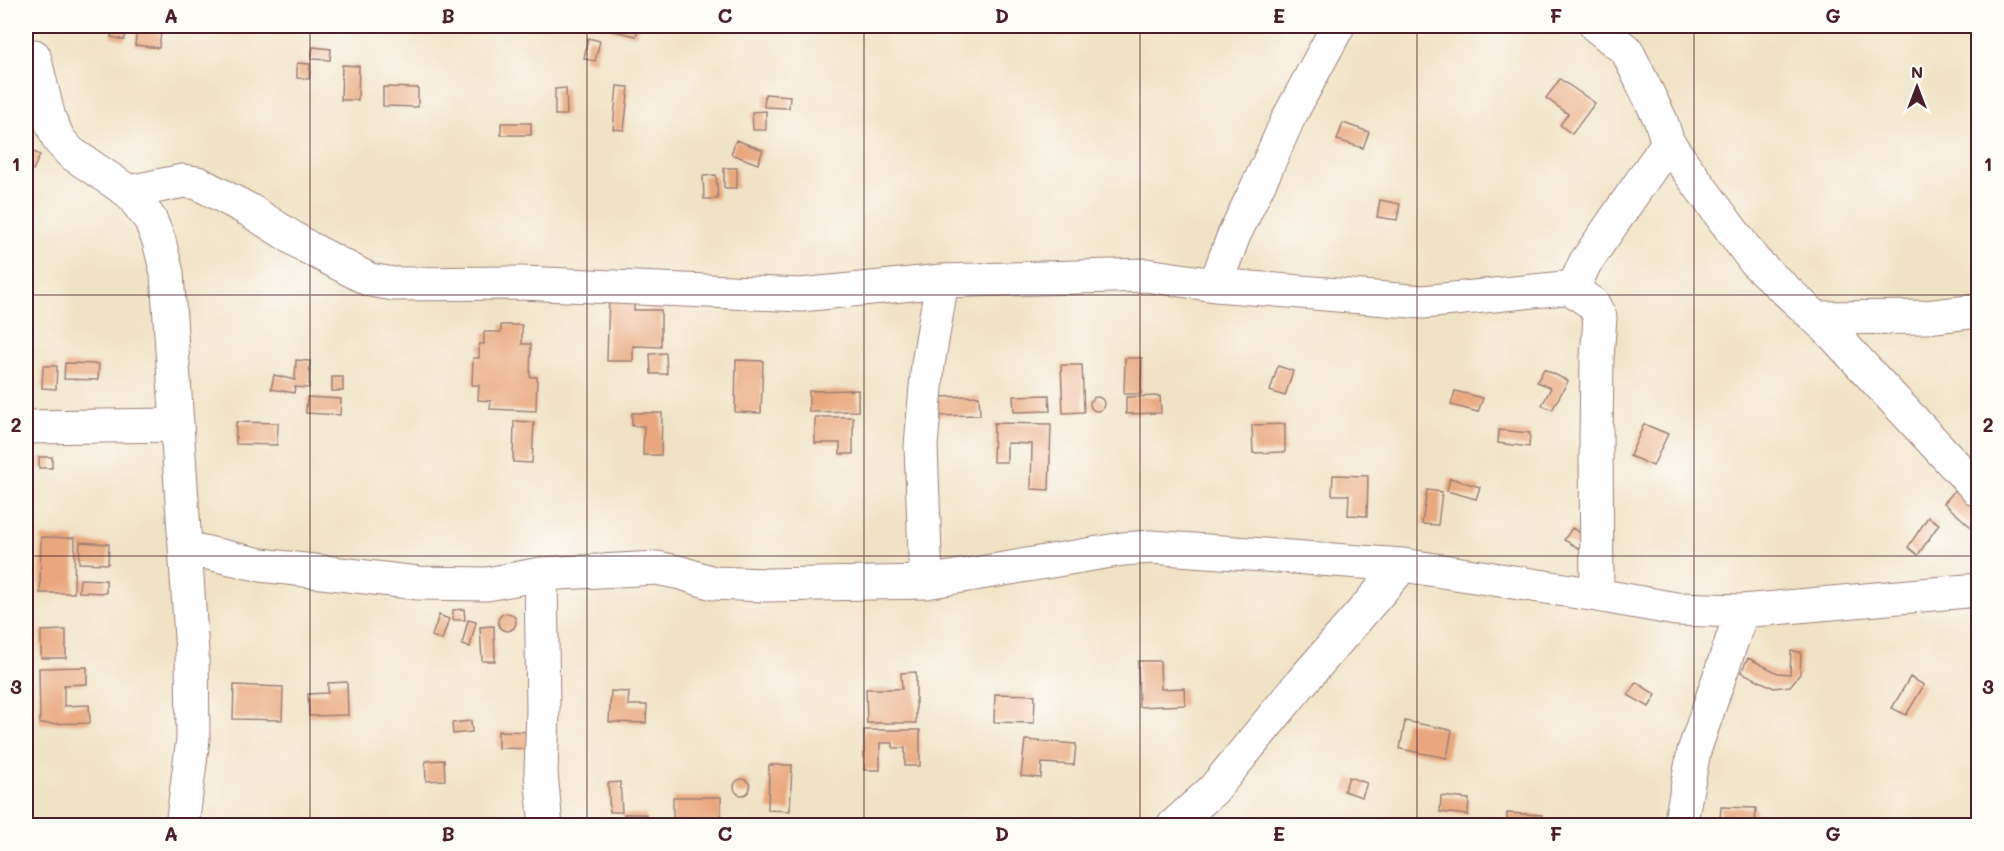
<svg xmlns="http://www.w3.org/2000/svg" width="2004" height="851" viewBox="0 0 2004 851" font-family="Mali,sans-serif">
  <rect width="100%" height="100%" fill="#fdfcf7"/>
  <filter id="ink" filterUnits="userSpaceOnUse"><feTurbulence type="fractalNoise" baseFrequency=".0167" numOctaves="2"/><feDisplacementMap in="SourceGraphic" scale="12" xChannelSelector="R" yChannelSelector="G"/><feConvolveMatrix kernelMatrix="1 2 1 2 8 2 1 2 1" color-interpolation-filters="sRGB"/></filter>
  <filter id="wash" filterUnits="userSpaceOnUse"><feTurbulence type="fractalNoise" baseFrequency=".008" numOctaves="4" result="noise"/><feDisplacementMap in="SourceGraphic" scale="24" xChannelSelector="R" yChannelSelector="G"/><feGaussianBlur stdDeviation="1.35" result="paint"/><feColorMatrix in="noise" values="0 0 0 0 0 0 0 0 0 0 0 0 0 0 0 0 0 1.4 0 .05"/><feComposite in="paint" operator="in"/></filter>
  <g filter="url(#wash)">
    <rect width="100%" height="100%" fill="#f0e2c5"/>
    <g id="blocks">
      <path fill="#e9a77d" d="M 113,26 L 127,26 L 124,40 L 111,37 Z
        M 611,26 L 639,26 L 636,36 L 610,30 Z
        M 137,29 L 161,32 L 159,48 L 135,45 Z
        M 588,38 L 600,41 L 595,61 L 584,59 Z
        M 313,47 L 331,49 L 330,60 L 311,59 Z
        M 297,63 L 310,64 L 309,79 L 297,78 Z
        M 342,65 L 359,66 L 358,100 L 341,100 Z
        M 1560,79 L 1595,103 L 1572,134 L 1560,125 L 1568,114 L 1546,98 Z
        M 617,86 L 629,87 L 624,130 L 613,129 Z
        M 383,87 L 418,88 L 418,107 L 383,106 Z
        M 566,88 L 567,115 L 555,115 L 555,89 Z
        M 765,94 L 790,96 L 789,108 L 764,107 Z
        M 766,111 L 766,130 L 753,130 L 752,112 Z
        M 501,123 L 531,123 L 531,135 L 501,135 Z
        M 1343,123 L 1369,132 L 1363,148 L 1337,140 Z
        M 736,140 L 763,150 L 758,164 L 731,154 Z
        M 26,148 L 40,155 L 33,170 L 26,167 Z
        M 724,168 L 737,168 L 737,188 L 724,188 Z
        M 716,175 L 718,199 L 704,199 L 703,176 Z
        M 1380,200 L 1400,204 L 1397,220 L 1377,217 Z
        M 609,295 L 635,296 L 634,310 L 661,310 L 661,347 L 633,346 L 633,361 L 607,361 Z
        M 501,325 L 522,325 L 522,344 L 531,344 L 530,377 L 537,377 L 536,411 L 490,409 L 491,401 L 478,400 L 479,385 L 472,385 L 473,358 L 479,358 L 479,344 L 484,344 L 484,332 L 501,332 Z
        M 666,353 L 667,374 L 651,374 L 650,354 Z
        M 1125,358 L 1142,358 L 1141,394 L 1124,394 Z
        M 296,360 L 310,361 L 309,388 L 295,387 L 294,393 L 271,389 L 274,375 L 295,380 Z
        M 736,360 L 763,361 L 761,413 L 735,412 Z
        M 65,363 L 99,364 L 98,380 L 64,379 Z
        M 1061,365 L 1082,365 L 1084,412 L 1063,413 Z
        M 43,366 L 57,366 L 56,389 L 42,388 Z
        M 1278,366 L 1293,371 L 1285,396 L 1270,391 Z
        M 1544,369 L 1568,381 L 1552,410 L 1542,405 L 1551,388 L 1537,382 Z
        M 332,377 L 343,377 L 343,391 L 332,391 Z
        M 858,390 L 858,411 L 809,412 L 809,391 Z
        M 1455,391 L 1483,398 L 1478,412 L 1451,405 Z
        M 1049,395 L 1050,411 L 1014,412 L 1013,396 Z
        M 979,396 L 980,415 L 932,416 L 931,397 Z
        M 1160,396 L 1161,413 L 1126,414 L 1126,397 Z
        M 307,397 L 341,399 L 340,415 L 306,413 Z
        M1090 404a7 7 0 1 1 14 0a7 7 0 1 1-14 0Z
        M 632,413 L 662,413 L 661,455 L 643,455 L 644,426 L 632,426 Z
        M 815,417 L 853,417 L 853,454 L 840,454 L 840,443 L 815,443 Z
        M 514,421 L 534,422 L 532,463 L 513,462 Z
        M 236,422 L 278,423 L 277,445 L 236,444 Z
        M 994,423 L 1051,424 L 1049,490 L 1031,489 L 1032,444 L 1007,443 L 1007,462 L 993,462 Z
        M 1285,424 L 1285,452 L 1253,453 L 1252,425 Z
        M 1644,424 L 1668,434 L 1653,466 L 1630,456 Z
        M 1499,430 L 1530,433 L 1529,447 L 1498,443 Z
        M 39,457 L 52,457 L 52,468 L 39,468 Z
        M 1333,475 L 1368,476 L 1367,516 L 1348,515 L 1349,495 L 1332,495 Z
        M 1450,478 L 1480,487 L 1476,499 L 1447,491 Z
        M 1957,488 L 1978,507 L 1978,518 L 1971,527 L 1944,503 Z
        M 1427,490 L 1442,492 L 1438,525 L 1422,524 Z
        M 1928,517 L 1939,524 L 1918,555 L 1908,547 Z
        M 1572,528 L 1591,539 L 1584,551 L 1564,540 Z
        M 41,537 L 75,538 L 74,593 L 40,593 Z
        M 80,542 L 109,544 L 108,564 L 79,563 Z
        M 80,579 L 106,580 L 106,593 L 79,592 Z
        M 464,609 L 465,620 L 453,620 L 453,610 Z
        M498 622a9 9 0 1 1 18 0a9 9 0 1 1-18 0Z
        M 439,615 L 449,619 L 442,640 L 432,636 Z
        M 468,620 L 476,622 L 470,647 L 462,645 Z
        M 494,626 L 495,661 L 482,661 L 480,627 Z
        M 66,630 L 66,658 L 41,658 L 41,631 Z
        M 1791,651 L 1801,652 L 1800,674 L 1790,686 L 1774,688 L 1741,672 L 1748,658 L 1778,673 L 1790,674 Z
        M 1138,661 L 1160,661 L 1161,689 L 1184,688 L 1185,705 L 1139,707 Z
        M 87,667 L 87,684 L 64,685 L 64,706 L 89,705 L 90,723 L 40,724 L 39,668 Z
        M 916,672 L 916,723 L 867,723 L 866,689 L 902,689 L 901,673 Z
        M 1910,677 L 1924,685 L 1906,715 L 1892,708 Z
        M 347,682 L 348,715 L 309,716 L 308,694 L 328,693 L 328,683 Z
        M 1636,682 L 1656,695 L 1649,707 L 1628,695 Z
        M 234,685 L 283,687 L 282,720 L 233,719 Z
        M 611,691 L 629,692 L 628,705 L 647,705 L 646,723 L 609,722 Z
        M 995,694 L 1035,695 L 1034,723 L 994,722 Z
        M 471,721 L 472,732 L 453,734 L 452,723 Z
        M 1405,721 L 1452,730 L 1447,758 L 1400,749 Z
        M 864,730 L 920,730 L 920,766 L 905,766 L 905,748 L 893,748 L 893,743 L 880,743 L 880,770 L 864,770 Z
        M 498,731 L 535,732 L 534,749 L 498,748 Z
        M 1025,740 L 1076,744 L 1074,765 L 1042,763 L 1041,778 L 1021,776 Z
        M 444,760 L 445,780 L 426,781 L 425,761 Z
        M 769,765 L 792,765 L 790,811 L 768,810 Z
        M 1349,777 L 1367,783 L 1362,797 L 1344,791 Z
        M734 787a8 8 0 1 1 16 0a8 8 0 1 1-16 0Z
        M 620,782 L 622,812 L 610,812 L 608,783 Z
        M 1441,796 L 1469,799 L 1468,815 L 1440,812 Z
        M 673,797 L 721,797 L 721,826 L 673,826 Z
        M 1721,807 L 1756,808 L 1755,826 L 1712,826 L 1712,820 L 1720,820 Z
        M 1507,813 L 1542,815 L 1542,826 L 1507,826 Z
        M 624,814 L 646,814 L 646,825 L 623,825 Z"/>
    </g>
  </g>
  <g filter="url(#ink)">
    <use href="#blocks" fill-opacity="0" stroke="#9d8078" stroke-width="1.5"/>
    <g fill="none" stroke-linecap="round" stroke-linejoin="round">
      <g stroke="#9d8078" stroke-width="35">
        <path id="street" d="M 1596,26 L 1627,51 L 1661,121 L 1668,143 L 1755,262 L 1829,330 L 1978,490
          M 34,56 L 49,118 L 59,140 L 71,153 L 129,192 L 150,219 L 159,241 L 167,273 L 192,653 L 193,739 L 182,826
          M 129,192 L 183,181 L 198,183 L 249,210 L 307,247 L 370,280 L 394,284 L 521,283 L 801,295 L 942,281 L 1146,275 L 1215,285 L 1423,302 L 1574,287
          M 1215,285 L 1234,235 L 1266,169 L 1288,119 L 1338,26
          M 1817,318 L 1926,317 L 1978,311
          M 26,427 L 177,425
          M 186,548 L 261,565 L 418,583 L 487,584 L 541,574 L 657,568 L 681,573 L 713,583 L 766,585 L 926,582 L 1123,549 L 1151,547 L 1403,565 L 1597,595 L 1676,609 L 1742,611 L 1978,590
          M 541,574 L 543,709 L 541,773 L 546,826
          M 926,582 L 921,446 L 928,364 L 942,281
          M 1597,595 L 1596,439 L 1597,358 L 1600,317 L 1593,304 L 1576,292 L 1574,287 L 1585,263 L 1668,143
          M 1173,826 L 1213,790 L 1300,684 L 1403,565
          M 1680,826 L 1694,751 L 1742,611"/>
      </g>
      <use href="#street" stroke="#fff" stroke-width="33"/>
    </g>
  </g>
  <path fill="none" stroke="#4a1f2b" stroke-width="1.5" stroke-opacity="0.55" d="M 310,26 L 310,826M 587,26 L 587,826M 864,26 L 864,826M 1140,26 L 1140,826M 1417,26 L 1417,826M 1694,26 L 1694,826M 26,295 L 1978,295M 26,556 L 1978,556"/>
  <rect width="2004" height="851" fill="none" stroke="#fdfcf7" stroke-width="66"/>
  <g transform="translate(1917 87)" stroke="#fdfcf7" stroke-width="4.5" paint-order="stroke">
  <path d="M0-4.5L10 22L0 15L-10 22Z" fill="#4a1f2b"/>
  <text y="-9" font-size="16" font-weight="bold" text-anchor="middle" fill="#4a1f2b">N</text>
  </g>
  <rect x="33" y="33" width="1938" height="785" fill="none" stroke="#4a1f2b" stroke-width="2"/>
  <g font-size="20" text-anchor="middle" font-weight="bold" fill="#4a1f2b">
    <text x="171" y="23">A</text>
    <text x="448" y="23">B</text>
    <text x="725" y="23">C</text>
    <text x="1002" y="23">D</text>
    <text x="1279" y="23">E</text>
    <text x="1556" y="23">F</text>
    <text x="1833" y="23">G</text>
    <text x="16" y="171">1</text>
    <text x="1988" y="171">1</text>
    <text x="16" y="432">2</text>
    <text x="1988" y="432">2</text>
    <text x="16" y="694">3</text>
    <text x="1988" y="694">3</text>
    <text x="171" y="841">A</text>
    <text x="448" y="841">B</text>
    <text x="725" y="841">C</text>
    <text x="1002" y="841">D</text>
    <text x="1279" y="841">E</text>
    <text x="1556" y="841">F</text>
    <text x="1833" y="841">G</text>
  </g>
</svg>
